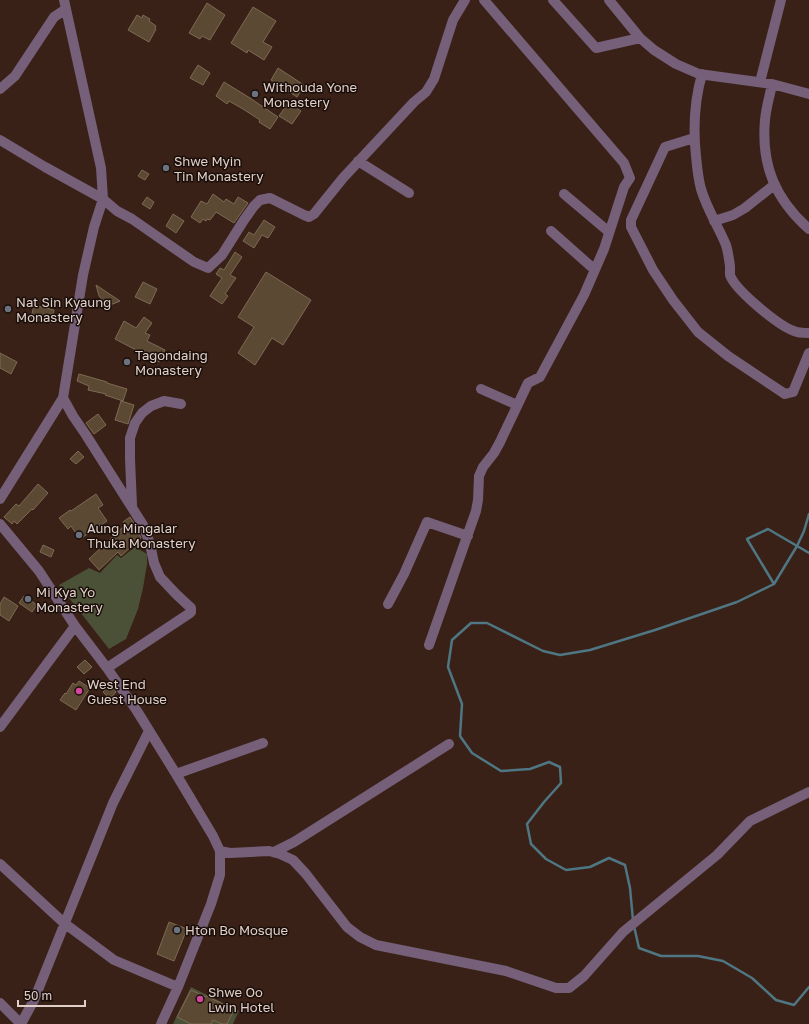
<svg xmlns="http://www.w3.org/2000/svg" width="809" height="1024" viewBox="0 0 809 1024" font-family="'Golos Text',sans-serif">
  <rect width="100%" height="100%" fill="#392117"/>
  <path fill="#4b5137" d="M 135,547 L 147,554 L 147,564 L 143,588 L 138,609 L 126,639 L 109,649 L 59,585 L 89,568 L 100,573 L 117,555 L 121,558 Z
    M 191,987 L 239,1011 L 233,1024 L 173,1024 Z"/>
  <g fill="none" stroke-linecap="round" stroke-linejoin="round">
    <path stroke="#4f7683" stroke-width="2.5" d="M 774,584 L 747,539 L 768,529 L 809,553
      M 633,920 L 630,888 L 625,865 L 609,858 L 590,867 L 566,870 L 546,859 L 531,844 L 527,824 L 544,802 L 561,783 L 560,767 L 549,762 L 530,769 L 501,771 L 472,753 L 460,736 L 462,704 L 448,667 L 452,640 L 471,623 L 487,623 L 543,651 L 560,655 L 590,650 L 655,630 L 737,602 L 774,584 L 797,546 L 804,531 L 809,514
      M 634,926 L 639,948 L 661,956 L 698,956 L 723,961 L 752,978 L 776,1000 L 794,1005 L 809,987"/>
  </g>
  <path fill="#5c4933" stroke="#7e6953" d="M 207,3 L 225,15 L 210,40 L 202,36 L 200,39 L 189,33 Z
    M 253,7 L 276,21 L 263,42 L 272,47 L 264,60 L 248,50 L 247,53 L 231,43 Z
    M 137,15 L 142,18 L 143,15 L 150,19 L 149,21 L 156,26 L 155,28 L 156,29 L 149,42 L 128,30 Z
    M 198,65 L 210,73 L 203,85 L 190,78 Z
    M 278,68 L 304,85 L 297,97 L 271,80 Z
    M 224,82 L 250,98 L 278,117 L 270,129 L 259,122 L 260,120 L 243,109 L 229,101 L 227,104 L 216,96 Z
    M 288,103 L 301,111 L 292,124 L 279,116 Z
    M 142,170 L 149,174 L 145,180 L 138,176 Z
    M 213,194 L 224,202 L 226,199 L 234,204 L 238,197 L 248,203 L 234,223 L 216,212 L 210,220 L 207,219 L 206,221 L 203,219 L 200,223 L 191,217 L 201,201 L 207,204 Z
    M 147,197 L 154,202 L 150,209 L 142,204 Z
    M 173,214 L 184,221 L 176,233 L 166,226 Z
    M 264,220 L 275,227 L 268,238 L 262,235 L 254,248 L 243,241 L 249,232 L 254,235 Z
    M 235,252 L 242,257 L 230,275 L 236,278 L 225,294 L 228,296 L 222,304 L 210,296 L 222,278 L 216,274 L 220,268 L 224,270 Z
    M 266,272 L 311,300 L 283,345 L 272,338 L 255,365 L 238,353 L 254,327 L 238,317 Z
    M 143,282 L 157,289 L 150,304 L 135,297 Z
    M 96,285 L 120,301 L 113,304 L 109,304 L 105,303 L 99,296 Z
    M 34,305 L 54,310 L 51,323 L 31,318 Z
    M 144,317 L 152,323 L 145,333 L 150,335 L 147,341 L 165,350 L 159,362 L 115,339 L 124,321 L 136,328 Z
    M 0,353 L 17,362 L 11,374 L 0,368 Z
    M 79,374 L 107,382 L 107,383 L 127,389 L 123,401 L 105,395 L 106,394 L 88,390 L 89,386 L 77,381 Z
    M 121,401 L 134,405 L 128,424 L 115,420 Z
    M 98,414 L 106,425 L 94,434 L 86,423 Z
    M 78,451 L 84,457 L 76,464 L 70,459 Z
    M 38,484 L 48,493 L 33,510 L 32,509 L 17,524 L 14,521 L 12,524 L 4,517 L 16,504 L 19,506 Z
    M 96,494 L 103,505 L 98,508 L 107,521 L 80,539 L 71,526 L 68,529 L 59,518 L 70,510 L 71,511 Z
    M 130,517 L 137,528 L 141,538 L 131,543 L 133,545 L 121,556 L 118,552 L 99,570 L 89,559 L 125,525 L 123,522 Z
    M 43,545 L 54,550 L 51,557 L 40,552 Z
    M 24,596 L 37,605 L 32,612 L 19,603 Z
    M 4,597 L 18,606 L 9,621 L 0,615 L 0,604 Z
    M 85,660 L 92,667 L 84,674 L 77,667 Z
    M 79,681 L 90,688 L 76,710 L 60,700 L 65,693 L 66,694 L 73,683 L 76,685 Z
    M 110,684 L 116,692 L 110,699 L 103,692 Z
    M 169,922 L 187,929 L 174,961 L 157,954 Z
    M 191,990 L 206,997 L 206,996 L 229,1007 L 228,1009 L 233,1012 L 227,1024 L 222,1024 L 213,1020 L 211,1024 L 191,1024 L 177,1017 Z"/>
  <g fill="none" stroke-linecap="round" stroke-linejoin="round">
    <path stroke="#755f79" stroke-width="10" d="M 553,0 L 596,48 L 640,38
      M 609,0 L 640,38 L 654,50 L 676,64 L 699,74 L 772,84 L 809,94
      M 702,74 C 694,102 693,128 696,156 C 697,167 698,178 701,189 C 707,209 718,226 726,245 C 728,251 729,259 730,266 C 730,269 730,272 730,275 C 735,290 779,326 794,331 C 798,333 804,333 809,333
      M 760,82 L 781,0
      M 772,84 C 770,95 766,108 765,120 C 761,165 775,199 809,229
      M 0,89 L 15,76 L 54,17 L 66,9
      M 694,138 L 665,147 L 631,220 L 631,227 L 653,270 L 673,300 L 698,332 L 728,356 L 785,394 L 793,392 L 809,353
      M 0,140 L 45,167 L 103,199 L 117,211 L 132,219 L 194,262 L 208,268 L 222,255 L 244,220 L 254,206 L 260,200 L 270,198 L 304,215 L 309,217 L 314,214 L 343,178 L 414,102 L 426,92 L 434,79 L 453,20 L 465,0
      M 358,161 L 409,193
      M 564,194 L 609,232
      M 714,221 L 733,215 L 745,208 L 774,185
      M 551,231 L 595,270
      M 481,389 L 517,405
      M 63,398 L 73,416 L 86,435 L 143,525 L 150,544 L 154,563 L 160,577 L 176,594 L 191,608 L 191,612 L 190,613 L 107,668
      M 0,499 L 63,398 L 83,275 L 94,227 L 103,199 L 101,168 L 64,0
      M 132,505 L 130,459 L 130,438 L 135,423 L 142,413 L 151,406 L 164,401 L 181,404
      M 0,524 L 39,571 L 75,626 L 107,668 L 137,711 L 176,774 L 213,836 L 220,851 L 230,853 L 269,851 L 280,854 L 293,860 L 306,874 L 347,927 L 360,937 L 376,945 L 506,971 L 556,988 L 569,988 L 584,976 L 623,932 L 717,855 L 750,821 L 809,792
      M 388,604 L 404,574 L 427,522 L 468,536
      M 429,645 L 476,511 L 478,500 L 479,476 L 483,467 L 494,453 L 500,442 L 528,383 L 540,377 L 584,295 L 604,249 L 624,187 L 630,178 L 624,163 L 484,0
      M 0,727 L 75,626
      M 176,774 L 263,743
      M 274,852 L 294,842 L 449,744
      M 0,864 L 64,923 L 114,960 L 178,987
      M 0,1003 L 21,1024
      M 21,1024 L 34,1000 L 113,803 L 149,731
      M 161,1024 L 178,987 L 211,904 L 220,875 L 220,851"/>
  </g>
  <g fill="#6b7280" stroke="#190e09" stroke-width="1.5">
    <circle cx="255" cy="94" r="4"/>
    <circle cx="166" cy="168" r="4"/>
    <circle cx="8" cy="309" r="4"/>
    <circle cx="127" cy="362" r="4"/>
    <circle cx="79" cy="535" r="4"/>
    <circle cx="28" cy="599" r="4"/>
    <circle cx="177" cy="930" r="4"/>
  </g>
  <g fill="#d1479c" stroke="#190e09" stroke-width="1.5">
    <circle cx="79" cy="691" r="4"/>
    <circle cx="200" cy="999" r="4"/>
  </g>
  <g text-anchor="middle" stroke-width="3" stroke-linejoin="round" paint-order="stroke">
    <g font-size="13" fill="#e0cfc9" stroke="#190e09" text-anchor="start">
      <text x="263" y="92">Withouda Yone<tspan x="263" dy="15">Monastery</tspan></text>
      <text x="174" y="166">Shwe Myin<tspan x="174" dy="15">Tin Monastery</tspan></text>
      <text x="16" y="307">Nat Sin Kyaung<tspan x="16" dy="15">Monastery</tspan></text>
      <text x="135" y="360">Tagondaing<tspan x="135" dy="15">Monastery</tspan></text>
      <text x="87" y="533">Aung Mingalar<tspan x="87" dy="15">Thuka Monastery</tspan></text>
      <text x="36" y="597">Mi Kya Yo<tspan x="36" dy="15">Monastery</tspan></text>
      <text x="87" y="689">West End<tspan x="87" dy="15">Guest House</tspan></text>
      <text x="185" y="935">Hton Bo Mosque</text>
      <text x="208" y="997">Shwe Oo<tspan x="208" dy="15">Lwin Hotel</tspan></text>
    </g>
  </g>
  <path d="M18 1000v6h67v-6" fill="none" stroke="#e0cfc9" stroke-width="2"/>
  <text x="24" y="1000" font-size="12" fill="#e0cfc9" stroke="#190e09" stroke-width="3" paint-order="stroke">50 m</text>
</svg>
